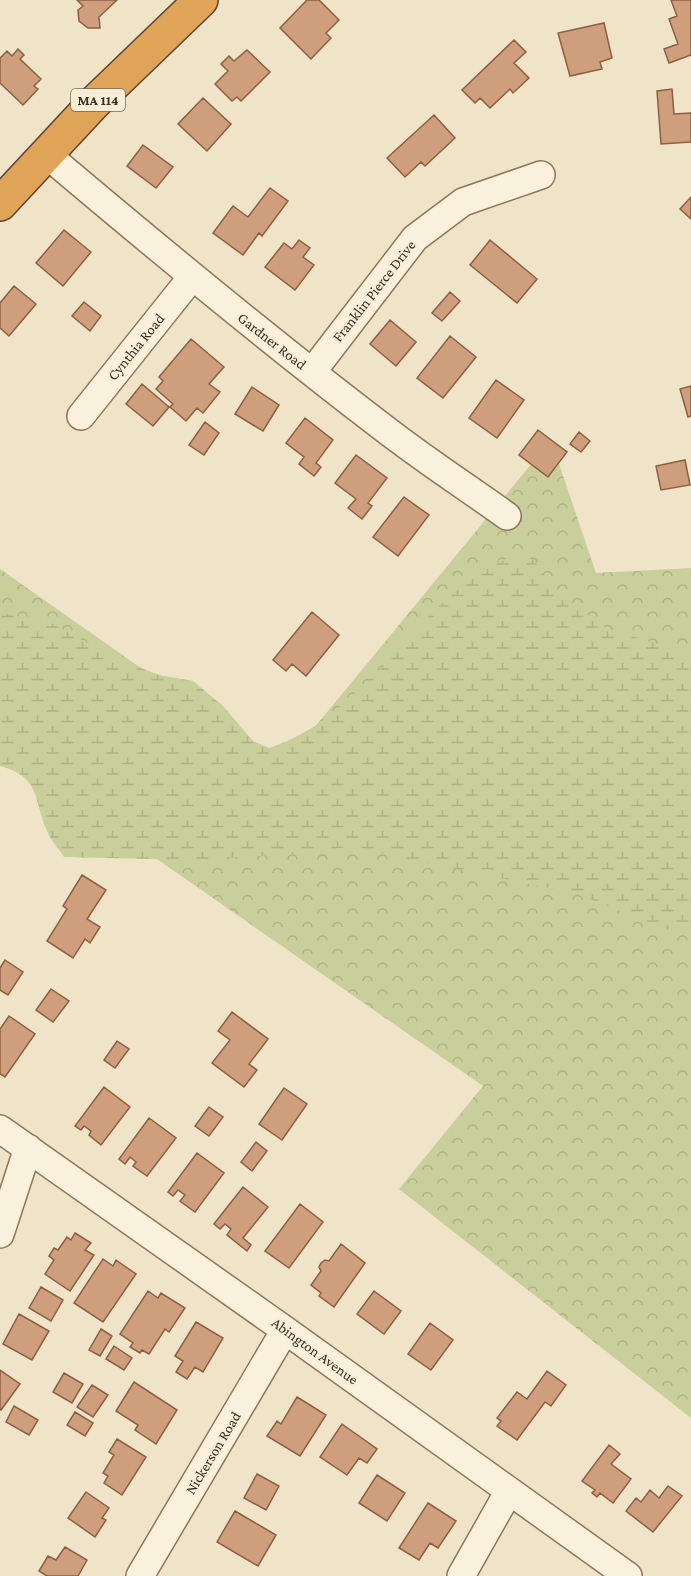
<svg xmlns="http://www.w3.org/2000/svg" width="691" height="1576" viewBox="0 0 691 1576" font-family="'Crimson Pro',serif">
  <defs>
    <pattern id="forest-crowns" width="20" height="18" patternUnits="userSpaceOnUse" patternTransform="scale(1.5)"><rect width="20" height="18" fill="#c9cf9b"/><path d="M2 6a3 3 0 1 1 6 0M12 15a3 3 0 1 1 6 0" fill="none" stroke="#aeb285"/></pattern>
    <pattern id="wetland-marsh" width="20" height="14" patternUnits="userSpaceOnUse" patternTransform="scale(1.5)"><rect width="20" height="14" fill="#c9cf9b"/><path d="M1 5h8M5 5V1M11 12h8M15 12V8" fill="none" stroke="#aeb285"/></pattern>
  </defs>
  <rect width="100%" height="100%" fill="#f0e4c8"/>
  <path fill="url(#forest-crowns)" d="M 551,440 L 596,573 L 691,568 L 691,1418 L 399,1189 L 483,1086 L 0,750 L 0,569 L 282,767 Z"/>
  <path fill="url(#wetland-marsh)" d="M 508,558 L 533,559 L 557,592 L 604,627 L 691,655 L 691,935 L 665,929 L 577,894 L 389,855 L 356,846 L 304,853 L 194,860 L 64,857 C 59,849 52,842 48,833 C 33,801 42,777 0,766 L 0,612 L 53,624 L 111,656 L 159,675 L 193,681 L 223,706 L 253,741 L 269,748 C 370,716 413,600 508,558 Z"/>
  <path fill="#cf9f7d" stroke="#8d5f41" stroke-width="1.5" d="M 77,0 L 117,0 L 99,17 L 100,28 L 88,28 L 79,21 L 78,10 L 83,6 Z
    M 307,0 L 319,0 L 339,20 L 326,33 L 331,38 L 311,59 L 280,28 Z
    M 671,0 L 691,0 L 691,55 L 669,63 L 664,49 L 678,44 L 669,19 L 677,16 Z
    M 604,23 L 612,58 L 600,62 L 602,69 L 570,76 L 558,33 Z
    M 514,40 L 526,52 L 514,63 L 529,78 L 513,93 L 510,89 L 490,108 L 480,98 L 475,103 L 462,90 Z
    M 18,49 L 24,55 L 20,59 L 41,79 L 34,86 L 38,89 L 23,105 L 0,83 L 0,58 L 7,51 L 12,56 Z
    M 247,50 L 270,72 L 241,101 L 237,97 L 232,101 L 215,84 L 228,71 L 221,64 L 229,56 L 234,61 Z
    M 672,89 L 674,114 L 691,113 L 691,142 L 661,144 L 657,91 Z
    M 203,98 L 231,124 L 207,151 L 178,124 Z
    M 434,115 L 455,138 L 425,166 L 421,162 L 405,177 L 387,158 Z
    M 143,145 L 173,167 L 156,188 L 127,166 Z
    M 270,188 L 288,201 L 262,236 L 259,233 L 243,255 L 213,233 L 233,206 L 248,217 Z
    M 691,197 L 691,219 L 680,209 Z
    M 64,230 L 91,252 L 63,286 L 36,263 Z
    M 299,240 L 310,248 L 303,257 L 314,265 L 295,290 L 265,267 L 284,243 L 292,249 Z
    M 490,240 L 537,279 L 517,303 L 470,265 Z
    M 14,286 L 36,304 L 9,336 L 0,328 L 0,303 Z
    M 450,292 L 460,301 L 442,321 L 432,313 Z
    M 84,302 L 101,316 L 90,331 L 72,316 Z
    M 390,320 L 416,342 L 396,366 L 370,344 Z
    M 450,336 L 476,357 L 443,398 L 417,378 Z
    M 191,339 L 224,367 L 209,384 L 220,392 L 203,413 L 197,408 L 186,421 L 170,407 L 173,404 L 156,389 L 163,381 L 159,377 Z
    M 496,380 L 524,400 L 497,438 L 469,418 Z
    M 142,384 L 169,407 L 153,426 L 126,404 Z
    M 691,386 L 691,416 L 688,417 L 680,389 Z
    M 252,387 L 279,405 L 263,431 L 235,414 Z
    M 305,418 L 333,440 L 316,463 L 321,467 L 314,476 L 299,464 L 304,457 L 286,443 Z
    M 205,422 L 219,433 L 204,455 L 189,445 Z
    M 538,430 L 567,452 L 548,477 L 519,455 Z
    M 579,432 L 590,441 L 581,452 L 570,444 Z
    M 356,455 L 387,478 L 368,503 L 372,506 L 362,519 L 348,508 L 356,499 L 335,483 Z
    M 685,460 L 690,485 L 661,490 L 656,466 Z
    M 404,497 L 429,515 L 398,556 L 373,537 Z
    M 312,612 L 339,635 L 306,676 L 292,664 L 286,671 L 273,660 Z
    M 82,875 L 106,890 L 87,919 L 100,927 L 90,943 L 85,939 L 73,958 L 47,941 L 67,909 L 63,906 Z
    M 5,960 L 23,972 L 8,995 L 0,990 L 0,968 Z
    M 51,989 L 69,1001 L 53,1022 L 36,1010 Z
    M 232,1012 L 268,1039 L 249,1064 L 257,1070 L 244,1087 L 212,1063 L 230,1040 L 218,1031 Z
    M 9,1016 L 35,1034 L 5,1077 L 0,1074 L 0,1029 Z
    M 117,1041 L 129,1049 L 115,1068 L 104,1060 Z
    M 104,1087 L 130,1107 L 101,1145 L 89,1135 L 91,1131 L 84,1126 L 81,1130 L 75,1126 Z
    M 284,1088 L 307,1104 L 282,1140 L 259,1124 Z
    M 209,1107 L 223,1117 L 209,1136 L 195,1126 Z
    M 149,1118 L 176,1138 L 147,1176 L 133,1166 L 136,1162 L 130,1157 L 125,1164 L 119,1159 Z
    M 256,1142 L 267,1151 L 252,1171 L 241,1162 Z
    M 197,1153 L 224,1173 L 195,1212 L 180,1201 L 185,1195 L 178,1190 L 173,1196 L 168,1192 Z
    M 243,1187 L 268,1207 L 243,1238 L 251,1245 L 247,1251 L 227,1235 L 231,1229 L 225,1224 L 220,1229 L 214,1224 Z
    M 300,1204 L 323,1222 L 289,1268 L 265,1251 Z
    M 75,1233 L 91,1243 L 85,1250 L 94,1255 L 70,1291 L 45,1274 L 54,1260 L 49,1256 L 54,1248 L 58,1250 L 67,1237 L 71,1240 Z
    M 341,1244 L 365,1263 L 334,1307 L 319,1296 L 321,1293 L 311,1285 L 321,1271 L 319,1267 L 321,1263 L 325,1260 L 329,1261 Z
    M 103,1259 L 113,1266 L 116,1260 L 136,1274 L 103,1322 L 74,1303 Z
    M 41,1287 L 63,1300 L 51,1321 L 29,1308 Z
    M 148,1291 L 158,1298 L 161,1293 L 185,1308 L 169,1332 L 165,1329 L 149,1354 L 142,1350 L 140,1353 L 130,1347 L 133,1343 L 120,1334 Z
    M 374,1291 L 401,1311 L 384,1334 L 357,1314 Z
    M 19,1314 L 49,1331 L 32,1360 L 3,1344 Z
    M 196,1322 L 223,1338 L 203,1372 L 195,1367 L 187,1379 L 176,1372 L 183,1361 L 175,1356 Z
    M 430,1323 L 453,1340 L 431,1370 L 408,1354 Z
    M 101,1329 L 112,1336 L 100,1356 L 89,1350 Z
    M 114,1346 L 132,1358 L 124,1370 L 106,1359 Z
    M 0,1370 L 20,1384 L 1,1410 L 0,1409 Z
    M 547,1371 L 566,1385 L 551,1406 L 545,1402 L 517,1440 L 497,1426 L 501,1421 L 497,1418 L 517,1392 L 527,1399 Z
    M 64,1373 L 83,1384 L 72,1403 L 53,1392 Z
    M 134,1382 L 177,1410 L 156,1444 L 135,1430 L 138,1425 L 116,1411 Z
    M 92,1385 L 108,1395 L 93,1417 L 77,1407 Z
    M 297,1397 L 326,1415 L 300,1456 L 267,1436 L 277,1421 L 281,1424 Z
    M 14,1406 L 38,1420 L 29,1435 L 6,1422 Z
    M 75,1412 L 93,1423 L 85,1436 L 67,1425 Z
    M 342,1424 L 377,1449 L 367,1463 L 359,1458 L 347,1475 L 320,1457 Z
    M 117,1439 L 146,1457 L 122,1495 L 104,1483 L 108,1476 L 103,1473 L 114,1455 L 109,1452 Z
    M 609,1445 L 620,1454 L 611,1464 L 631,1479 L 613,1503 L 600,1493 L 597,1497 L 592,1493 L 595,1490 L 582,1481 Z
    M 257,1474 L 279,1486 L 266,1510 L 244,1498 Z
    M 377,1475 L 405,1493 L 387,1521 L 359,1503 Z
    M 668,1486 L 682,1496 L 653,1532 L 626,1511 L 636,1498 L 641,1502 L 650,1490 L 659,1498 Z
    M 86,1492 L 109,1508 L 102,1518 L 106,1520 L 95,1537 L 68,1518 Z
    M 428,1503 L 456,1521 L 438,1548 L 430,1543 L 419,1560 L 399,1548 Z
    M 235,1511 L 276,1535 L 258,1566 L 217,1542 Z
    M 65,1547 L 87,1560 L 78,1576 L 47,1576 L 39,1571 L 48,1556 L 56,1560 Z"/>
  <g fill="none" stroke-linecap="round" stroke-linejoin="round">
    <g stroke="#8d765c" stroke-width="30">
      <path id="street" d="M 46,154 C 156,247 267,339 381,426 C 422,458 465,486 507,516
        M 312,372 L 415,238 L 463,202 L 541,175
        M 81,416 L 192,277
        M 0,1129 L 285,1330 L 628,1576
        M 0,1234 L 28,1148
        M 140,1576 L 285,1330
        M 461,1576 L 509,1491"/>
    </g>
    <g stroke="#5b4430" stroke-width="36">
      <path id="highway" d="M 0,204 L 94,103 L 201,0"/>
    </g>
    <use href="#street" stroke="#faf1dc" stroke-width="27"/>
    <use href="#highway" stroke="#e0a458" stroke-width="33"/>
  </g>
  <g text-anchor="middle" stroke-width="4.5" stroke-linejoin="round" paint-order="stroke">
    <rect fill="#f7eed8" stroke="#756857" stroke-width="1.5" x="71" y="89" width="54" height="22" rx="4.5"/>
    <g font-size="14" font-weight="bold" fill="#3d2e20">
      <text x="98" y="105">MA 114</text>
    </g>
    <g font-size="15" fill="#3d2e20" stroke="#f7eed8">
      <text transform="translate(374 291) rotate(-52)" y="5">Franklin Pierce Drive</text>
      <text transform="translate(272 341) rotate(38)" y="5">Gardner Road</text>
      <text transform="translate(136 347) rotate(-51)" y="5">Cynthia Road</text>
      <text transform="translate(315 1351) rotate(36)" y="5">Abington Avenue</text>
      <text transform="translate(213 1453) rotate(-59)" y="5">Nickerson Road</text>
    </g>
  </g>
</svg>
